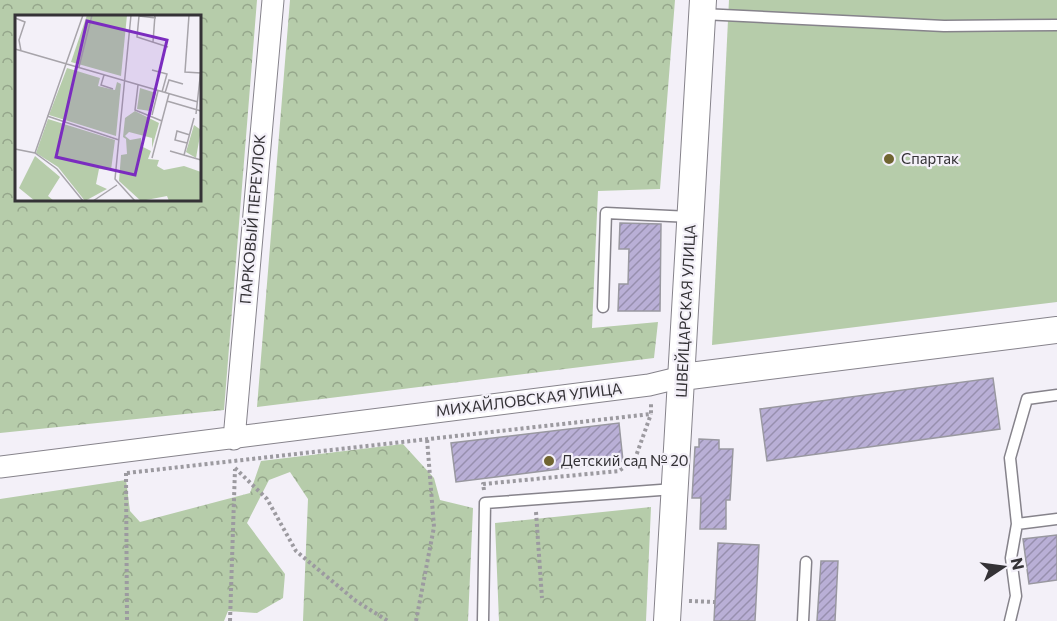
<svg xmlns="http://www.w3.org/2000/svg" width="1057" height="621" viewBox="0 0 1057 621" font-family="Commissioner,sans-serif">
  <defs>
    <pattern id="forest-crowns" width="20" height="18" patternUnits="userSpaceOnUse" patternTransform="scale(1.5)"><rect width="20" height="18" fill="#b6ccaa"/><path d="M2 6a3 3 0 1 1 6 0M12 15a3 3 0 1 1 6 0" fill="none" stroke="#95a68b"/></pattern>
    <pattern id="building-hatch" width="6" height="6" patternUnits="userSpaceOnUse" patternTransform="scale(1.5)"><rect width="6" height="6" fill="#b9afd6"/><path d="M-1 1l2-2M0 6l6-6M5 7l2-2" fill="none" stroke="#978fae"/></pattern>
  </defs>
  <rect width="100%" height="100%" fill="#f3f0f8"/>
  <path fill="url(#forest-crowns)" fill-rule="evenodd" d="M 0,0 L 257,0 L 224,410 L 0,433 ZM 16,16 L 200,16 L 200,200 L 16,200 Z
    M 290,0 L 675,0 L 660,189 L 598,191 L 592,328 L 658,322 L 654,358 L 257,407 Z
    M 403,444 L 434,478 L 440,500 L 473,508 L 468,621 L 303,621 L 308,499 L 290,472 L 269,480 L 247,523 L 285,574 L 283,598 L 257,613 L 228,611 L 224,621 L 0,621 L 0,499 L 126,480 L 130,511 L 140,522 L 250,493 L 261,461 Z
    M 651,507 L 646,621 L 499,621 L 495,523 Z"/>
  <path fill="#b6ccaa" d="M 729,0 L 1057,0 L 1057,302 L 712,345 Z"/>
  <path fill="url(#building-hatch)" stroke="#9998a0" stroke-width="1.5" d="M 620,223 L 661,224 L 660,311 L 618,311 L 619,284 L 628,284 L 629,249 L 619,249 Z
    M 993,378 L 1000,429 L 767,461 L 760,409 Z
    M 619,423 L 623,461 L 456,482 L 451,443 Z
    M 699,439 L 719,440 L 719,449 L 733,449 L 730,500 L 726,500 L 726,529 L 700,529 L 701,498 L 692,498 L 695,447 L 699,447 Z
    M 1057,535 L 1057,580 L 1029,584 L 1023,539 Z
    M 718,543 L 759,545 L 755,621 L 714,621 Z
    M 821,561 L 838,561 L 835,621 L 817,621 Z"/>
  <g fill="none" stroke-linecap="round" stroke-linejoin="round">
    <g stroke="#86838b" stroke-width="13">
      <path id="service" d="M 702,14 L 944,26 L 1057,25
        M 603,307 L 606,213 L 691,217
        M 1017,524 L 1057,519
        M 483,621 L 485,503 L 674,489
        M 803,621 L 806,562
        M 1010,621 L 1016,596 L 1011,558 L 1017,524 L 1010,458 L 1027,399 L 1057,395"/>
    </g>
    <g stroke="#86838b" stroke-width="23">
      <path id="minor" d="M 234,439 L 273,0
        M 0,467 L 649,385 L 682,377"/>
    </g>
    <g stroke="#86838b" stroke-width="28">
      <path id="tertiary" d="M 682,377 L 1057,330
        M 667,621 L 703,0"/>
    </g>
    <path stroke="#9c9aa0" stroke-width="4" stroke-dasharray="3 3" stroke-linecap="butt" d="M 235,468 L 267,499 L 296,551 L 356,601 L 388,621
      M 126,473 L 127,621
      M 127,473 L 651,414 L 651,402
      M 484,490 L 483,484 L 619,471 L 635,459 L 651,414
      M 536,512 L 542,598
      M 689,601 L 715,602
      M 230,621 L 235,469
      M 416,621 L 434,527 L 427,439"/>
    <use href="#service" stroke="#fff" stroke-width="10"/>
    <use href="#minor" stroke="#fff" stroke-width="21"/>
    <use href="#tertiary" stroke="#fff" stroke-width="26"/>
  </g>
  <g fill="#706531" stroke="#f3f0f8" stroke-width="2">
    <circle cx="889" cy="159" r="6"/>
    <circle cx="549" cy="461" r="6"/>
  </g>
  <g text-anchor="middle" stroke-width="4.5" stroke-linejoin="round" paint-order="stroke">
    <g font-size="15" fill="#343236" stroke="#f3f0f8" text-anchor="start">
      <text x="901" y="164">Спартак</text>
      <text x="561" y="466">Детский сад № 20</text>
    </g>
    <g font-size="15" fill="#343236" stroke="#f3f0f8">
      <text transform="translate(253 219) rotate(-85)" y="5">ПАРКОВЫЙ ПЕРЕУЛОК</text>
      <text transform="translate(686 311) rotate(-87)" y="5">ШВЕЙЦАРСКАЯ УЛИЦА</text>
      <text transform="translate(529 400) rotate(-7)" y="5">МИХАЙЛОВСКАЯ УЛИЦА</text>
    </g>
  </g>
  <g transform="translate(15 15)">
    <rect width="186" height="186" fill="#f3f0f8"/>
    <path d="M 52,53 L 85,63 L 83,71 L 100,75 L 102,67 L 106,69 L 101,121 L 34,100 ZM 125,73 L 141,78 L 135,96 L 122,94 ZM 120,96 L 144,108 L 137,133 L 137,123 L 114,117 L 110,121 L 115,125 L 126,123 L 126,131 L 136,136 L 133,144 L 144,145 L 142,151 L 149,155 L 169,151 L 186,157 L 185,186 L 154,186 L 152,181 L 126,186 L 104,166 L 106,140 L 112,139 L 111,124 L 108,122 L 110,103 ZM 33,104 L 100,125 L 96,155 L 84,154 L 81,169 L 92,174 L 70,186 L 43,152 L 21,138 ZM 179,110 L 186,115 L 181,143 L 171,137 ZM 20,141 L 45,162 L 33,181 L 39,186 L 20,186 L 4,173 Z" fill="#b6ccaa"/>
    <path d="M 72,0 L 112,0 L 106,61 L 56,47 Z" fill="#b6ccaa"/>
    <path fill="none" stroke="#a7a4aa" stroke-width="1.5" d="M 116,0 L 100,164 L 120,186M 174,0 L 170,57 L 186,58M 0,3 L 10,7 L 4,25 L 6,36M 141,3 L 124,1 L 122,22 L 153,32M 138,27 L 140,0M 0,34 L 183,87M 64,52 L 77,0M 137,55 L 152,59 L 147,77M 89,60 L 86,70 L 98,74M 123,70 L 120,95 L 147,106M 150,78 L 154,65 L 168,69M 152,86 L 186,96M 181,99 L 186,54M 137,100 L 143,76M 32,101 L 104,125M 172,128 L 160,125 L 162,116 L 175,120M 0,134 L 20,138 L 42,154 L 68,186M 155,136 L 186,145M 20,138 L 68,0M 169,140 L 179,103M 137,143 L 154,79M 78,186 L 102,170"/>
    <path fill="#7b2cbf" fill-opacity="0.15" stroke="#7b2cbf" stroke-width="3" d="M 72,6 L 152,25 L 120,160 L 41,142 Z"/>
    <rect width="186" height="186" fill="none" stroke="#343236" stroke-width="3"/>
  </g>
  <g transform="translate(1003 567) rotate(77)" stroke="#f3f0f8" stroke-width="4.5" paint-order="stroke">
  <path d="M0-4.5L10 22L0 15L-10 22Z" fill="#343236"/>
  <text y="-9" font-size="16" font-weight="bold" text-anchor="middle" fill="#343236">N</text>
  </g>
</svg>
